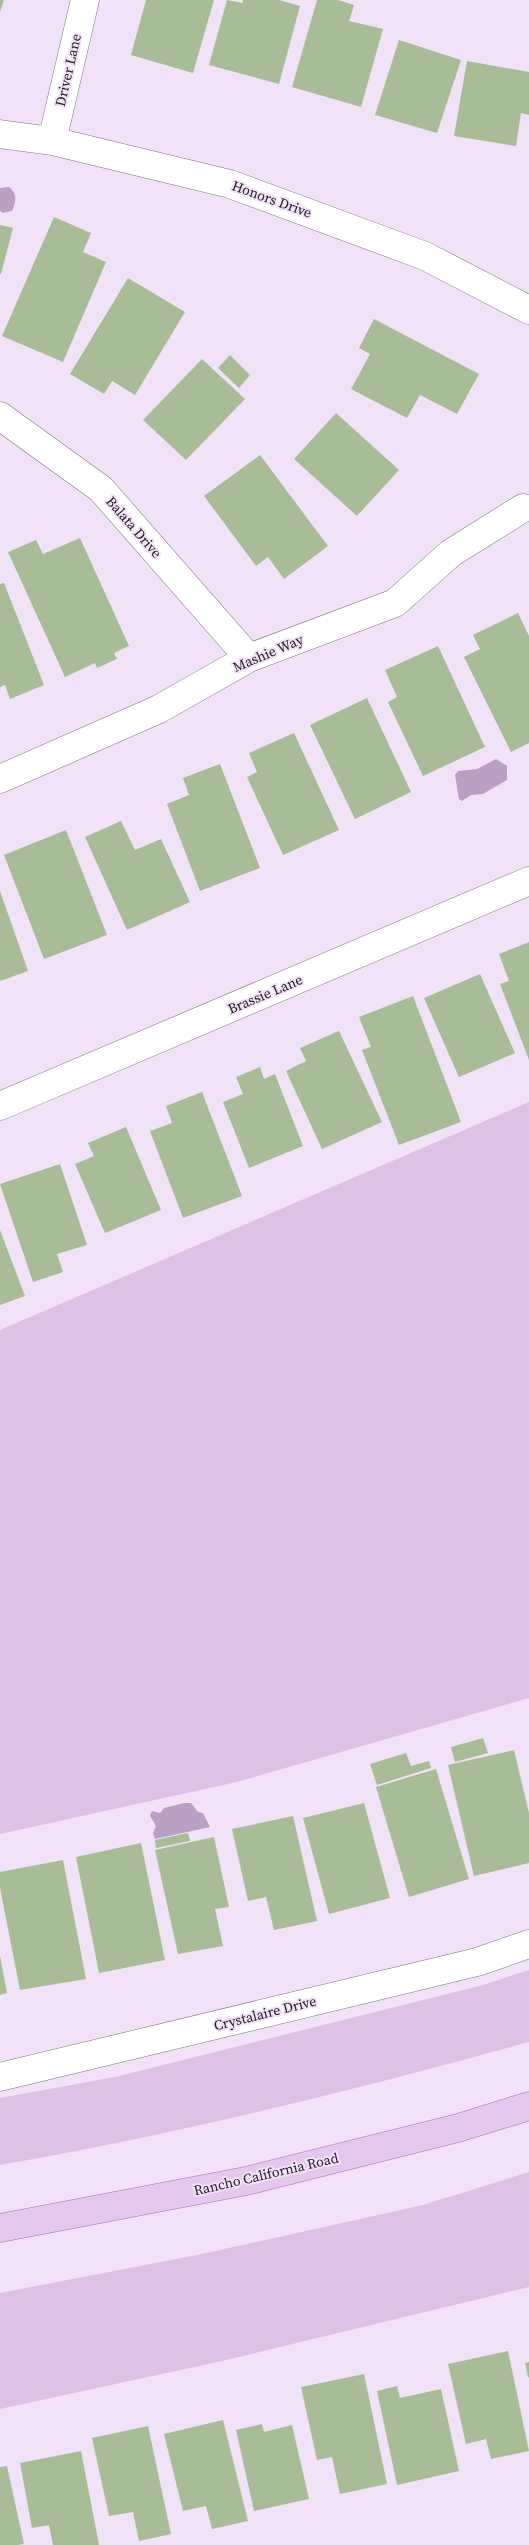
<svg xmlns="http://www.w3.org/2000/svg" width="529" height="2545" viewBox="0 0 529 2545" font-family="'Source Serif 4',serif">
  <rect width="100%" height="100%" fill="#f2e2f7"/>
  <path fill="#dcc2e4" d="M 529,1102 L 529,1698 L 237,1782 L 0,1834 L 0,1330 Z
    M 529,1970 L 529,2042 C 354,2090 179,2134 0,2165 L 0,2098 L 115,2077 L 483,1985 Z
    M 529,2172 L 529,2287 L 222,2361 L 0,2409 L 0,2293 L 197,2255 L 423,2205 Z"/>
  <path fill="#baa0c2" d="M 9,187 C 18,194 16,202 12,211 L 3,213 L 0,211 L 0,188 Z
    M 496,759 L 507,766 L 507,780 L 483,794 L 471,795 L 462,801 L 459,799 L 455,775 L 458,771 L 477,769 Z
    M 184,1803 L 191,1803 L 198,1812 L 203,1813 L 210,1827 L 155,1839 L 153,1833 L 156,1826 L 150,1816 L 152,1811 L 160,1813 L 164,1808 Z"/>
  <path fill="#a7bc97" d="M 0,0 L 4,0 L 0,12 Z
    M 146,0 L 214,0 L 193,73 L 131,55 Z
    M 227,0 L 242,3 L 243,0 L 279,0 L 300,6 L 279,84 L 209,65 Z
    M 317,0 L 338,0 L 354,5 L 349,21 L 383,29 L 361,107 L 292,87 Z
    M 399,40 L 461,60 L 437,133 L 375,115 Z
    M 467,61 L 529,72 L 529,115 L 521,113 L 516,146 L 454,136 Z
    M 54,217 L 91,233 L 83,252 L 106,262 L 63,362 L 2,336 Z
    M 0,225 L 13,228 L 1,274 L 0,274 Z
    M 128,278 L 185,312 L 135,395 L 112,381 L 104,394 L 70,374 Z
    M 374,319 L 479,374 L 457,414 L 420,395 L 407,418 L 351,389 L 370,354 L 359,348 Z
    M 230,355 L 250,375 L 239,388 L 218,368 Z
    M 202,359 L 245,399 L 186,460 L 143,420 Z
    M 336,413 L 399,470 L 357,516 L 294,459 Z
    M 260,455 L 328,546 L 284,579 L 268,557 L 256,566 L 204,496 Z
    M 80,538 L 129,646 L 114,653 L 117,659 L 97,668 L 95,663 L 65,677 L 8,552 L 36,540 L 43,554 Z
    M 4,583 L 44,685 L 10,699 L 5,685 L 0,687 L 0,584 Z
    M 518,613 L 529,636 L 529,743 L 511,752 L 464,657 L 480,649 L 473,635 Z
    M 438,646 L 485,747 L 423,776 L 388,702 L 397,697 L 385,670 Z
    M 367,698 L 411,792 L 355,819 L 310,725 Z
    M 294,733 L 339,830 L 283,855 L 247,777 L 257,772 L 249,753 Z
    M 220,764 L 260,868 L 200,891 L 167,804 L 189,795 L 183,778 Z
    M 121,821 L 135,850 L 161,839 L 190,902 L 127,930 L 85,837 Z
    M 66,830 L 107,935 L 44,959 L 4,855 Z
    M 0,891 L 28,971 L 0,981 Z
    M 529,942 L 529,1060 L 500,984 L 509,981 L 499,954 Z
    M 480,974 L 515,1053 L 459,1077 L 424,998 Z
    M 413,996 L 461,1122 L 399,1145 L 362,1050 L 371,1047 L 359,1017 Z
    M 339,1031 L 382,1122 L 322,1149 L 286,1071 L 306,1061 L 300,1048 Z
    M 260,1067 L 264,1079 L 275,1074 L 303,1146 L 249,1168 L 223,1102 L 243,1094 L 236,1077 Z
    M 202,1092 L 242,1196 L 183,1218 L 150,1131 L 172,1123 L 166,1106 Z
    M 126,1127 L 161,1210 L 105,1233 L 75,1164 L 94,1156 L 88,1143 Z
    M 60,1164 L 87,1245 L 57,1254 L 63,1272 L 33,1282 L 0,1184 Z
    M 0,1230 L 25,1296 L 0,1305 Z
    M 483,1738 L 488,1753 L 455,1762 L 451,1747 Z
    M 514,1750 L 529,1813 L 529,1863 L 474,1876 L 448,1765 Z
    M 406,1753 L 411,1766 L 429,1761 L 431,1768 L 377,1785 L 370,1764 Z
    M 436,1769 L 469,1879 L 409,1897 L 376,1787 Z
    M 364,1803 L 390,1898 L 329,1914 L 303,1818 Z
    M 293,1816 L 317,1921 L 274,1930 L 266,1897 L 248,1901 L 232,1829 Z
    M 188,1833 L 190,1841 L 156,1848 L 155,1840 Z
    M 214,1837 L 229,1907 L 215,1909 L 223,1946 L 178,1954 L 155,1850 Z
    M 141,1843 L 165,1960 L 99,1973 L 76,1857 Z
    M 63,1860 L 86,1979 L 20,1990 L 0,1888 L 0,1872 Z
    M 0,1956 L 7,1993 L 0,1995 Z
    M 508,2351 L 529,2451 L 491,2459 L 486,2439 L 466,2444 L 448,2364 Z
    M 529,2362 L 529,2377 L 528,2377 L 525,2363 Z
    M 364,2374 L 387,2484 L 340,2494 L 332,2457 L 317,2460 L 301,2387 Z
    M 397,2386 L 400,2398 L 441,2389 L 459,2471 L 397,2485 L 377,2391 Z
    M 223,2420 L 248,2521 L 212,2529 L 206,2506 L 183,2511 L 164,2434 Z
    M 262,2424 L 264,2432 L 292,2425 L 309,2499 L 254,2511 L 236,2430 Z
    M 148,2426 L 171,2534 L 139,2541 L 133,2512 L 109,2516 L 92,2438 Z
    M 81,2451 L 99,2545 L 53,2545 L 49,2525 L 32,2528 L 20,2463 Z
    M 7,2466 L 24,2544 L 18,2545 L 0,2545 L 0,2467 Z"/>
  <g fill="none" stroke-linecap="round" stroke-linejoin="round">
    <g stroke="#7f7184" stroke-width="29">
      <path id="minor" d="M 0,134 L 52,141 L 230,184 L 425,256 L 529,310
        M 52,141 L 85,0
        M 0,416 L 101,489 L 249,658
        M 0,779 L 159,709 L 249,658 L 395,603 L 451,553 L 523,508
        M 0,1106 L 529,881
        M 0,2077 L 477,1962 L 529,1944"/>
    </g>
    <g stroke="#9675a1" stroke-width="29">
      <path id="major" d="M 0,2228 L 246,2181 L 458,2128 L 529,2106"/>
    </g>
    <use href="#minor" stroke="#fff" stroke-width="28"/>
    <use href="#major" stroke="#e4c8ee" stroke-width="28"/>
  </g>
  <g text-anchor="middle" stroke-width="4" stroke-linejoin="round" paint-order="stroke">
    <g font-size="14" fill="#262028" stroke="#f2e2f7">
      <text transform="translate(68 70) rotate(-77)" y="5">Driver Lane</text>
      <text transform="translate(272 199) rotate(20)" y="5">Honors Drive</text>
      <text transform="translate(134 527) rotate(49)" y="5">Balata Drive</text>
      <text transform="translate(268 653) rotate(-23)" y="5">Mashie Way</text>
      <text transform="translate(265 994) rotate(-23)" y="5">Brassie Lane</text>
      <text transform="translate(265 2013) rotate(-14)" y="5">Crystalaire Drive</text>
      <text transform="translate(266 2174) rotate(-13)" y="5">Rancho California Road</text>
    </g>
  </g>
</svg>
